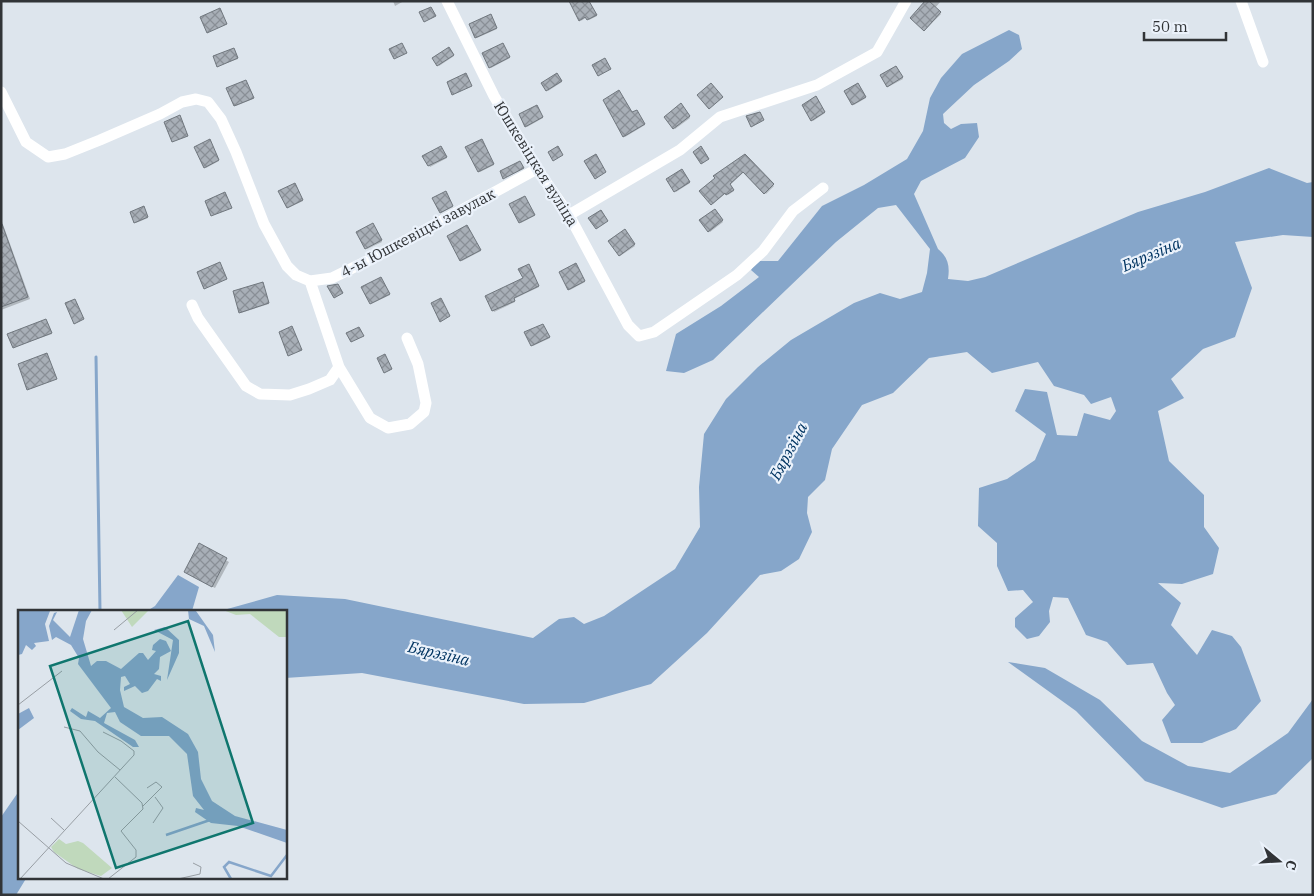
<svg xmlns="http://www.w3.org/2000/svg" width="1314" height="896" viewBox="0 0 1314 896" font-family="'IBM Plex Serif',serif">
  <defs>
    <pattern id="building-cross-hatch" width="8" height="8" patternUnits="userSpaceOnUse" patternTransform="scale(1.25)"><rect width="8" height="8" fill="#a8afb7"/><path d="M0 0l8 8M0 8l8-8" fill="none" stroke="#898f96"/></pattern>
  </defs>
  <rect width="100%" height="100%" fill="#dde5ed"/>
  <path fill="#86a6ca" d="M 1009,30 L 1019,35 L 1022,49 L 1009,61 L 974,85 L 943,114 L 944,123 L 951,129 L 961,124 L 977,123 L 979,137 L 965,158 L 921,181 L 914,194 L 938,249 C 948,257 950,266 948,279 L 968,281 L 985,277 L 1138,212 L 1205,192 L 1269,168 L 1307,183 L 1313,182 L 1313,237 L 1283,235 L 1235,242 L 1252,288 L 1235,337 L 1203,349 L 1171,379 L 1184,398 L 1158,411 L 1169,461 L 1204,495 L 1204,527 L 1219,548 L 1213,574 L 1182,584 L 1158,583 L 1181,603 L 1171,625 L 1197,655 L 1212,630 L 1232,636 L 1241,647 L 1261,701 L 1236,729 L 1202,743 L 1171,743 L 1162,720 L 1175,705 L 1167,693 L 1153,663 L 1127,665 L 1107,642 L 1086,635 L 1068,598 L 1053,597 L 1049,611 L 1050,622 L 1039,636 L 1027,639 L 1015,627 L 1015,618 L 1033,602 L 1023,590 L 1008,591 L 997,566 L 997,543 L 978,526 L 979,488 L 1007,479 L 1035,460 L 1046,434 L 1015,411 L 1025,389 L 1047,392 L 1057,435 L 1077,436 L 1084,413 L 1110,420 L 1116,411 L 1111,397 L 1091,404 L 1084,395 L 1054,386 L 1038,362 L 992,373 L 967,352 L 929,358 L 893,393 L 862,405 L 832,449 L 825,480 L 808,497 L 807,513 L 812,532 L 799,559 L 781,571 L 760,575 L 707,633 L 651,684 L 584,703 L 524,704 L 362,673 L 285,678 L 285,611 L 220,611 L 277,595 L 345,599 L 533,638 L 559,619 L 574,617 L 584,624 L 604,616 L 675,569 L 700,527 L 699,487 L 704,434 L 726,399 L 758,367 L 791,340 L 854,303 L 880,293 L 900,299 L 922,292 L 927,273 L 930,249 L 896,205 L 878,208 L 836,242 L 713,360 L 684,373 L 666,371 L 676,334 L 721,306 L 759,277 L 751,270 L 756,261 L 778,261 L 822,206 L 864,185 L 907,159 L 923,131 L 930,98 L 941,78 L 962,54 Z
    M 178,575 L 199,587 L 192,611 L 147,611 L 155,606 Z
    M 1008,662 L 1045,668 L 1100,700 L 1142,741 L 1188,766 L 1230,773 L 1288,733 L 1313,699 L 1313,758 L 1276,794 L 1222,808 L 1145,781 L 1076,711 Z
    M 19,791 L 19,877 L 27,877 L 16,895 L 1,895 L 1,817 Z"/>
  <path fill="#0003" d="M 393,1 L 404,1 L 395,6 Z
    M 589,1 L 597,16 L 589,20 L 587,17 L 581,21 Z
    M 926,1 L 941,1 L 935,8 L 941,14 L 925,30 L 911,18 Z
    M 492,17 L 497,29 L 477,38 L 476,37 Z
    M 503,45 L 510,58 L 491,68 L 490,67 Z
    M 449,49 L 454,56 L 439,66 L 434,58 Z
    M 235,50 L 238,59 L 218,66 Z
    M 897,68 L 903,79 L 888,87 L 888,86 Z
    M 557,74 L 562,82 L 548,91 L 543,83 Z
    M 246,82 L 253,99 L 236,106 L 235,106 Z
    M 859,85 L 866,98 L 854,105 L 853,104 Z
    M 817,99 L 825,113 L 813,121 L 812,120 Z
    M 681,105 L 690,118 L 675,129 L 665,117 Z
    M 538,107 L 543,118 L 527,127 L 526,126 Z
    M 637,112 L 645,125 L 625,137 L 616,123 Z
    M 482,141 L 494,165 L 480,172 L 467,148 Z
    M 210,142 L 219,161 L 206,168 L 205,167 Z
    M 442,148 L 447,158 L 430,167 L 424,156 Z
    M 744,156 L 774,186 L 766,194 L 744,172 L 730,185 L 734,191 L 728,195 L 726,193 L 713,204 L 701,191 Z
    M 521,163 L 523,169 L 504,178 Z
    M 682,171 L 690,183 L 676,192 L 668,179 Z
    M 296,185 L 303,201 L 288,208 L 288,207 Z
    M 446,193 L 453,207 L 441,213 Z
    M 525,199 L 534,216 L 521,223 L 520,222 Z
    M 144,209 L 148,218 L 136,223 L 131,213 Z
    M 715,210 L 723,222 L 710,232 L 701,220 Z
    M 1,219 L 30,299 L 1,310 Z
    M 374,225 L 382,242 L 367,249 L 358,233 Z
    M 468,227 L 481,251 L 462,261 L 461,260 Z
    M 625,231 L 635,246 L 620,256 L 610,241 Z
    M 530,266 L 539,287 L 514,299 L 515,302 L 494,312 L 487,296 L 524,279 Z
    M 576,266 L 585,282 L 570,290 L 569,289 Z
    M 382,280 L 390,295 L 371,304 Z
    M 263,284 L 269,304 L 241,313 L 240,312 Z
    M 47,321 L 52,334 L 14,347 Z
    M 544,326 L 550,338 L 533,346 L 532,345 Z
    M 200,545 L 229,562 L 215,588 L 188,574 Z"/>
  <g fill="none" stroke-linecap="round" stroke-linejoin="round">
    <path stroke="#86a6ca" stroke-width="3" d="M 96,357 L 100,611"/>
  </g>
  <path fill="url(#building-cross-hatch)" stroke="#70777e" d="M 569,1 L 589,1 L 597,15 L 587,20 L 585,17 L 579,21 Z
    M 925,1 L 929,1 L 941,12 L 924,31 L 910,18 Z
    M 431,7 L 436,16 L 424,22 L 419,12 Z
    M 220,8 L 227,24 L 207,33 L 200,17 Z
    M 491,14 L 497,28 L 475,38 L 469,24 Z
    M 402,43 L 407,53 L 394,59 L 389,49 Z
    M 503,43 L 510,57 L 489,68 L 482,53 Z
    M 449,47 L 454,55 L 437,66 L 432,58 Z
    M 234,48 L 238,58 L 217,67 L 213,56 Z
    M 605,58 L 611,69 L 598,76 L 592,65 Z
    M 896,66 L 903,77 L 887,87 L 880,75 Z
    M 466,73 L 472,86 L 452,95 L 447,82 Z
    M 557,73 L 562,81 L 546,91 L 541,83 Z
    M 246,80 L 254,98 L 234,106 L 226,88 Z
    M 711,83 L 723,97 L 709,109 L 697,95 Z
    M 858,83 L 866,97 L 852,105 L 844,91 Z
    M 619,90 L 632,112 L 637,110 L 645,124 L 623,137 L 603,100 Z
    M 816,96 L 825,112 L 811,121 L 802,105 Z
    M 681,103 L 690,116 L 673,129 L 664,117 Z
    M 537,105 L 543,117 L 525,127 L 519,114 Z
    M 760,112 L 764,120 L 751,127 L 746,116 Z
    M 180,115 L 188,136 L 172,142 L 164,122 Z
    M 210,139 L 219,160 L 204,168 L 194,147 Z
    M 482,139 L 494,164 L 478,172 L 465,147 Z
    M 441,146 L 447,157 L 428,166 L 422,156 Z
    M 558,146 L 563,155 L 553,161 L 548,152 Z
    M 701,146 L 709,159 L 701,164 L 693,152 Z
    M 596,154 L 606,172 L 595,179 L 584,161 Z
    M 745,154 L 774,184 L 764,194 L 743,172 L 730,184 L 734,190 L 726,195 L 725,193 L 711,205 L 699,191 L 715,178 L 713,176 Z
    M 520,161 L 524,168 L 503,179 L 500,171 Z
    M 682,169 L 690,182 L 674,192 L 666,179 Z
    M 295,183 L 303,200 L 287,208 L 278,191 Z
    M 446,191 L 453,206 L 440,213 L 432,198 Z
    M 225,192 L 232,208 L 211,216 L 205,201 Z
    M 525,196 L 535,215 L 519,223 L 509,204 Z
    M 144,206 L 148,217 L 134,223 L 130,212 Z
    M 715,209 L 723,220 L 708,232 L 699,220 Z
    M 601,210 L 608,221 L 596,229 L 588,218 Z
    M 373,223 L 382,240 L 365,249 L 356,232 Z
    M 2,224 L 28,297 L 1,307 L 1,225 Z
    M 467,225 L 481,250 L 460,261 L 447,236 Z
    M 625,229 L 635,244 L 619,256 L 608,241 Z
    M 220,262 L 227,279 L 204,289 L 197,272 Z
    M 576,263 L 585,281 L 568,290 L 559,272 Z
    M 529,264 L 539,286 L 514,298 L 515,301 L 492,311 L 485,296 L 523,278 L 518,269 Z
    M 381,277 L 390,294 L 370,304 L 361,287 Z
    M 263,282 L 269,303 L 239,313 L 233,291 Z
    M 338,284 L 343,293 L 334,298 L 327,286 Z
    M 441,298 L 450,316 L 440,322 L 431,303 Z
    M 75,299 L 84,319 L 74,324 L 65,303 Z
    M 46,319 L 52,333 L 13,348 L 7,334 Z
    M 543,324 L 550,337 L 531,346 L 524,332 Z
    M 292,326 L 302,350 L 288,356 L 279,332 Z
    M 359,327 L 364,336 L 351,342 L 346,333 Z
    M 47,353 L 57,379 L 27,390 L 18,364 Z
    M 385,354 L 392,369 L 384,373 L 377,358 Z
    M 199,543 L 227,558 L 212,587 L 184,572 Z"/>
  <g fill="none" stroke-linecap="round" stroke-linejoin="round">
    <path stroke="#fff" stroke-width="11" d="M 447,1 L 494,96 L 537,169 L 569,215 L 628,325 L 639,336 L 654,332 L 737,275 L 763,251 L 793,211 L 823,188
      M 1241,1 L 1263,62
      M 1,92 L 26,142 L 48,157 L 65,154 L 100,140 L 160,114 L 182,102 L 196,99 L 208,102 L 221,119 L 236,152 L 264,224 L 287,266 L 296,275 L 310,281 L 332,278 L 375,257 L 537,169
      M 569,215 L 680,150 L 720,117 L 817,85 L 877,52 L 906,1
      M 310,281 L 339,367 L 370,418 L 388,428 L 410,424 L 424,412 L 426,403 L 418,364 L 407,338
      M 192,305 L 198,318 L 246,386 L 260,394 L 290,395 L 309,389 L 330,380 L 339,367"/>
  </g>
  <g text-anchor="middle" stroke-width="4.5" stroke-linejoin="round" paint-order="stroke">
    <g font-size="15" fill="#313437" stroke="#ebf2fb">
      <text transform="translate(536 164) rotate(58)" y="5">Юшкевіцкая вуліца</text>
      <text transform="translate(418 233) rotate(-28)" y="5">4-ы Юшкевіцкі завулак</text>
    </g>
    <g font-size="16" font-style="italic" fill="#003461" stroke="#ebf2fb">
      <text transform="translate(1151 254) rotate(-23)" y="6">Бярэзіна</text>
      <text transform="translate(788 451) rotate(-62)" y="6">Бярэзіна</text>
      <text transform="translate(439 653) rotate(13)" y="6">Бярэзіна</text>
    </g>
  </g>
  <g transform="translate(18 610)">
    <rect width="269" height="269" fill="#dde5ed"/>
    <path d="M 103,0 L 131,0 L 114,17 ZM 205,0 L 269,0 L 269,27 L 261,27 L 232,4 L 218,5 Z" fill="#c0d9bc"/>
    <path d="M 41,229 L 48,234 L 60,231 L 65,233 L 94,258 L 83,266 L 60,259 L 36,242 L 33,237 Z" fill="#c0d9bc"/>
    <path d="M 0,0 L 32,1 L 27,14 L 31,31 L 16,33 L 18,36 L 14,40 L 8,35 L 4,44 L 0,45 ZM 61,0 L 74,0 L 68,11 L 65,29 L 73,56 L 79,51 L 88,51 L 103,59 L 121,43 L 125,43 L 130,50 L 138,41 L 134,40 L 135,35 L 142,29 L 148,31 L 153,41 L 142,47 L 141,59 L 136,64 L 143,66 L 143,71 L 139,69 L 130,81 L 124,83 L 117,76 L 106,81 L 106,77 L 112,74 L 107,66 L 103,67 L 102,80 L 106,97 L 125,108 L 144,107 L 170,124 L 180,142 L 183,169 L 194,191 L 217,206 L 269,220 L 269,233 L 220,216 L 193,213 L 177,202 L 178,198 L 186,200 L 175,186 L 169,144 L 151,126 L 123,126 L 102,112 L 97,102 L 89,103 L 86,113 L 117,130 L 121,137 L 115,137 L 77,111 L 63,109 L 52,101 L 54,98 L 68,107 L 70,101 L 82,108 L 93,98 L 60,54 L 61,48 L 53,35 L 38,27 L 34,30 L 31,16 L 36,3 L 39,2 L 35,10 L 52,27 ZM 170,0 L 178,1 L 195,25 L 197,42 L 186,16 L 171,9 ZM 147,17 L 161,30 L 161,43 L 149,70 L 155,30 L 136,20 ZM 11,98 L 16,108 L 0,120 L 0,104 Z" fill="#86a6ca"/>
    <path fill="none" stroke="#86a6ca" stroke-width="2.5" d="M 148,225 L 192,210M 213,269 L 206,257 L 211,252 L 253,266 L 269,245"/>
    <path fill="none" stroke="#989ea4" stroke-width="1" d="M 96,20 L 120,0M 0,95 L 44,61M 46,117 L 62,121 L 80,142 L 102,160M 125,196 L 144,177 L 138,172 L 129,178M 33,208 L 46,220M 0,211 L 48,253 L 86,269M 135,213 L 145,198 L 137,187M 2,269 L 116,145 L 116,141 L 103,131 L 85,122M 90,269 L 118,247 L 118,240 L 103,221 L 125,199 L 124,193 L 97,167M 160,269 L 182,264 L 183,257 L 175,253"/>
    <path fill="#0f766e" fill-opacity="0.15" stroke="#0f766e" stroke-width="2.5" d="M 170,11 L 235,213 L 98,258 L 32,56 Z"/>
    <rect width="269" height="269" fill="none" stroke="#313437" stroke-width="2.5"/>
  </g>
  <rect width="1314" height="896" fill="none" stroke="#313437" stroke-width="5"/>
  <g transform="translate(1279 861) rotate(108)" stroke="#ebf2fb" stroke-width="4" paint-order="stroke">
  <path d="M0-4L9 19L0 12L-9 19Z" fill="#313437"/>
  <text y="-8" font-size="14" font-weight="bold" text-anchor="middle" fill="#313437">С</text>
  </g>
  <path d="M1144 32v8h82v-8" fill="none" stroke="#313437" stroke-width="2.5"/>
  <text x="1152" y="32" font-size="15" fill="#313437" stroke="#ebf2fb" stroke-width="4" paint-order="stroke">50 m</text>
</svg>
